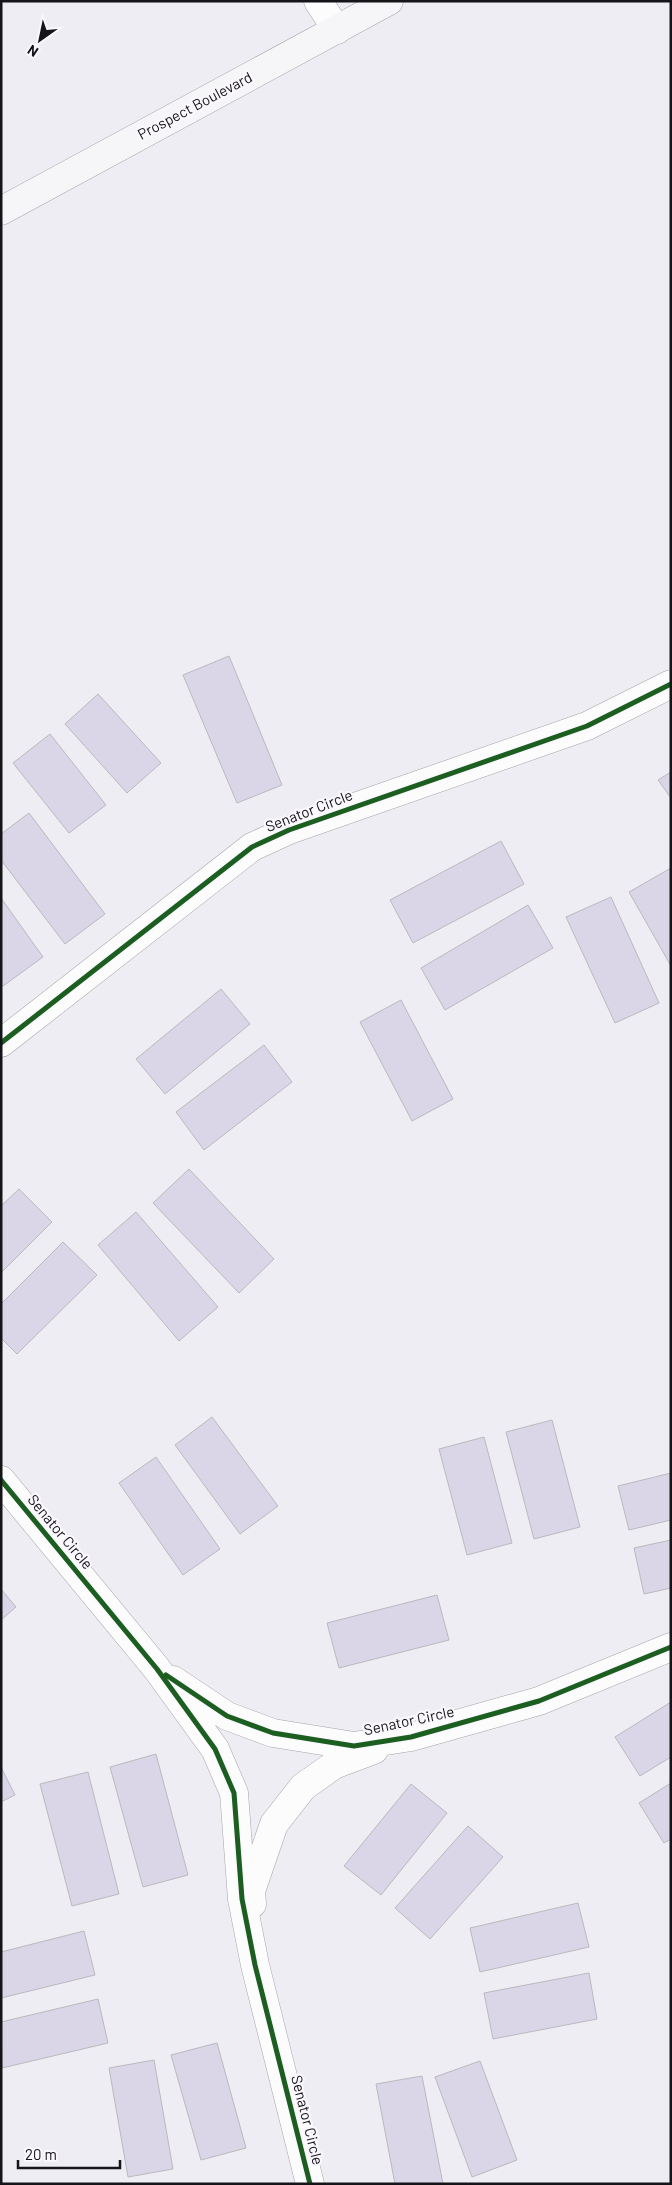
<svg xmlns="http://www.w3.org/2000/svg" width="672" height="2185" viewBox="0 0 672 2185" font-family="Barlow,sans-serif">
  <rect width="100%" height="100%" fill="#eeedf3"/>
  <path fill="#dad5e7" stroke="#bab9be" d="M 229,656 L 282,785 L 237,803 L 183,675 Z
    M 98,694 L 161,763 L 127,793 L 65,724 Z
    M 50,734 L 106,805 L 69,833 L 13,763 Z
    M 671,772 L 671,798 L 658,780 Z
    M 29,813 L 105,914 L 65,944 L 1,860 L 1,834 Z
    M 501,841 L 524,884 L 413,943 L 390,900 Z
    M 671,868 L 671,966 L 629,892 Z
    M 611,897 L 659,1003 L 615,1023 L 566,917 Z
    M 1,898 L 43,957 L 3,986 L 1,984 Z
    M 528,905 L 553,948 L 445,1010 L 421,968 Z
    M 221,989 L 250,1024 L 165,1094 L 136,1059 Z
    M 401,1000 L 453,1099 L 412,1121 L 360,1022 Z
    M 264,1045 L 292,1082 L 204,1150 L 176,1112 Z
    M 189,1169 L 274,1259 L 239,1293 L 153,1203 Z
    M 19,1189 L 52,1222 L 1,1273 L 1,1206 Z
    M 136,1212 L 218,1307 L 179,1341 L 98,1245 Z
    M 63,1242 L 97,1275 L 17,1354 L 1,1338 L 1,1304 Z
    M 212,1417 L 278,1506 L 240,1534 L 175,1445 Z
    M 552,1420 L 580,1527 L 534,1539 L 506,1432 Z
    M 484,1437 L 512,1543 L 467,1555 L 439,1449 Z
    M 156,1457 L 220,1549 L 183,1575 L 119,1483 Z
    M 671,1473 L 671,1520 L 629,1530 L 618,1486 Z
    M 671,1540 L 671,1588 L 644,1594 L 634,1548 Z
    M 1,1589 L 16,1607 L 1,1620 Z
    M 437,1595 L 449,1640 L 339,1668 L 327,1623 Z
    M 671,1702 L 671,1757 L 640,1776 L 615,1737 Z
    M 156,1754 L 188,1875 L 143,1887 L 110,1767 Z
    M 1,1767 L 15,1795 L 1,1802 Z
    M 88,1772 L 119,1894 L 72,1906 L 40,1784 Z
    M 671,1783 L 671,1839 L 664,1843 L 639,1803 Z
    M 411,1784 L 447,1813 L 381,1895 L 344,1866 Z
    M 468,1826 L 503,1857 L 430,1939 L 395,1908 Z
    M 578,1903 L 589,1947 L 480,1972 L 470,1928 Z
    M 84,1931 L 95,1975 L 1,1998 L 1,1952 Z
    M 589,1973 L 597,2019 L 493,2039 L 484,1993 Z
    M 98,1999 L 108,2043 L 2,2068 L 1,2022 Z
    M 217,2043 L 246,2148 L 201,2160 L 171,2055 Z
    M 154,2060 L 173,2169 L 128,2177 L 109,2068 Z
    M 480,2061 L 517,2160 L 472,2177 L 435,2077 Z
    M 422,2076 L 443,2184 L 395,2184 L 376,2084 Z"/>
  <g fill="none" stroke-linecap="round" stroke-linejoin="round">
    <g stroke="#a5a4a9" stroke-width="29">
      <path id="minor" d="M 318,1 L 337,30
        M 1,1043 L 252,847 L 289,830 L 587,726 L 671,684
        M 1,1480 L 157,1669 L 215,1749 L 234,1793 L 242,1899 L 255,1965 L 310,2184
        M 173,1680 L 227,1716 L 273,1733 L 354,1746 L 411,1737 L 539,1701 L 671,1647
        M 252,1904 L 251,1891 L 274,1824 L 303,1787 L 334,1765 L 374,1750"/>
    </g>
    <g stroke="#a5a4a9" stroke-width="29">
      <path id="secondary" d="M 1,211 L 389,1"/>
    </g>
    <use href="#minor" stroke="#fcfcfd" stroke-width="28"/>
    <use href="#secondary" stroke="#f6f6f9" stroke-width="28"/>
    <g stroke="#faf8fd" stroke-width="8">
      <path id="cycleway" d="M 1,1043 L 252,847 L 289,830 L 587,726 L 671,684
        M 1,1480 L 157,1669 L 215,1749 L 234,1793 L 242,1899 L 255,1965 L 310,2184
        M 166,1675 L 227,1716 L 273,1733 L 354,1746 L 411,1737 L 539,1701 L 671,1647"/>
    </g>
    <use href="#cycleway" stroke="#1b5e20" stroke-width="5"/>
  </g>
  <g text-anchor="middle" stroke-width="4.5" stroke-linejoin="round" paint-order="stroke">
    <g font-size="15" fill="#151418" stroke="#faf8fd">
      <text transform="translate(195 106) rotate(-28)" y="5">Prospect Boulevard</text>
      <text transform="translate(309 811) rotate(-21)" y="5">Senator Circle</text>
      <text transform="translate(60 1532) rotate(50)" y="5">Senator Circle</text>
      <text transform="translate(409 1721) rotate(-12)" y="5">Senator Circle</text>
      <text transform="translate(307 2120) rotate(76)" y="5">Senator Circle</text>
    </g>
  </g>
  <rect width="672" height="2185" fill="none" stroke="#151418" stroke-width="5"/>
  <g transform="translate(40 40) rotate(213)" stroke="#faf8fd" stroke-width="4" paint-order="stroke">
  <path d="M0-4L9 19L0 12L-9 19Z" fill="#151418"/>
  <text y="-8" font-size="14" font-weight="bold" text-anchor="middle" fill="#151418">N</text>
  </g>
  <path d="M18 2160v8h102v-8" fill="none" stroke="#151418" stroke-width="2.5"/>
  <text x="25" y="2160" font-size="15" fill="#151418" stroke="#faf8fd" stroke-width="4" paint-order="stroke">20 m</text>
</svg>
